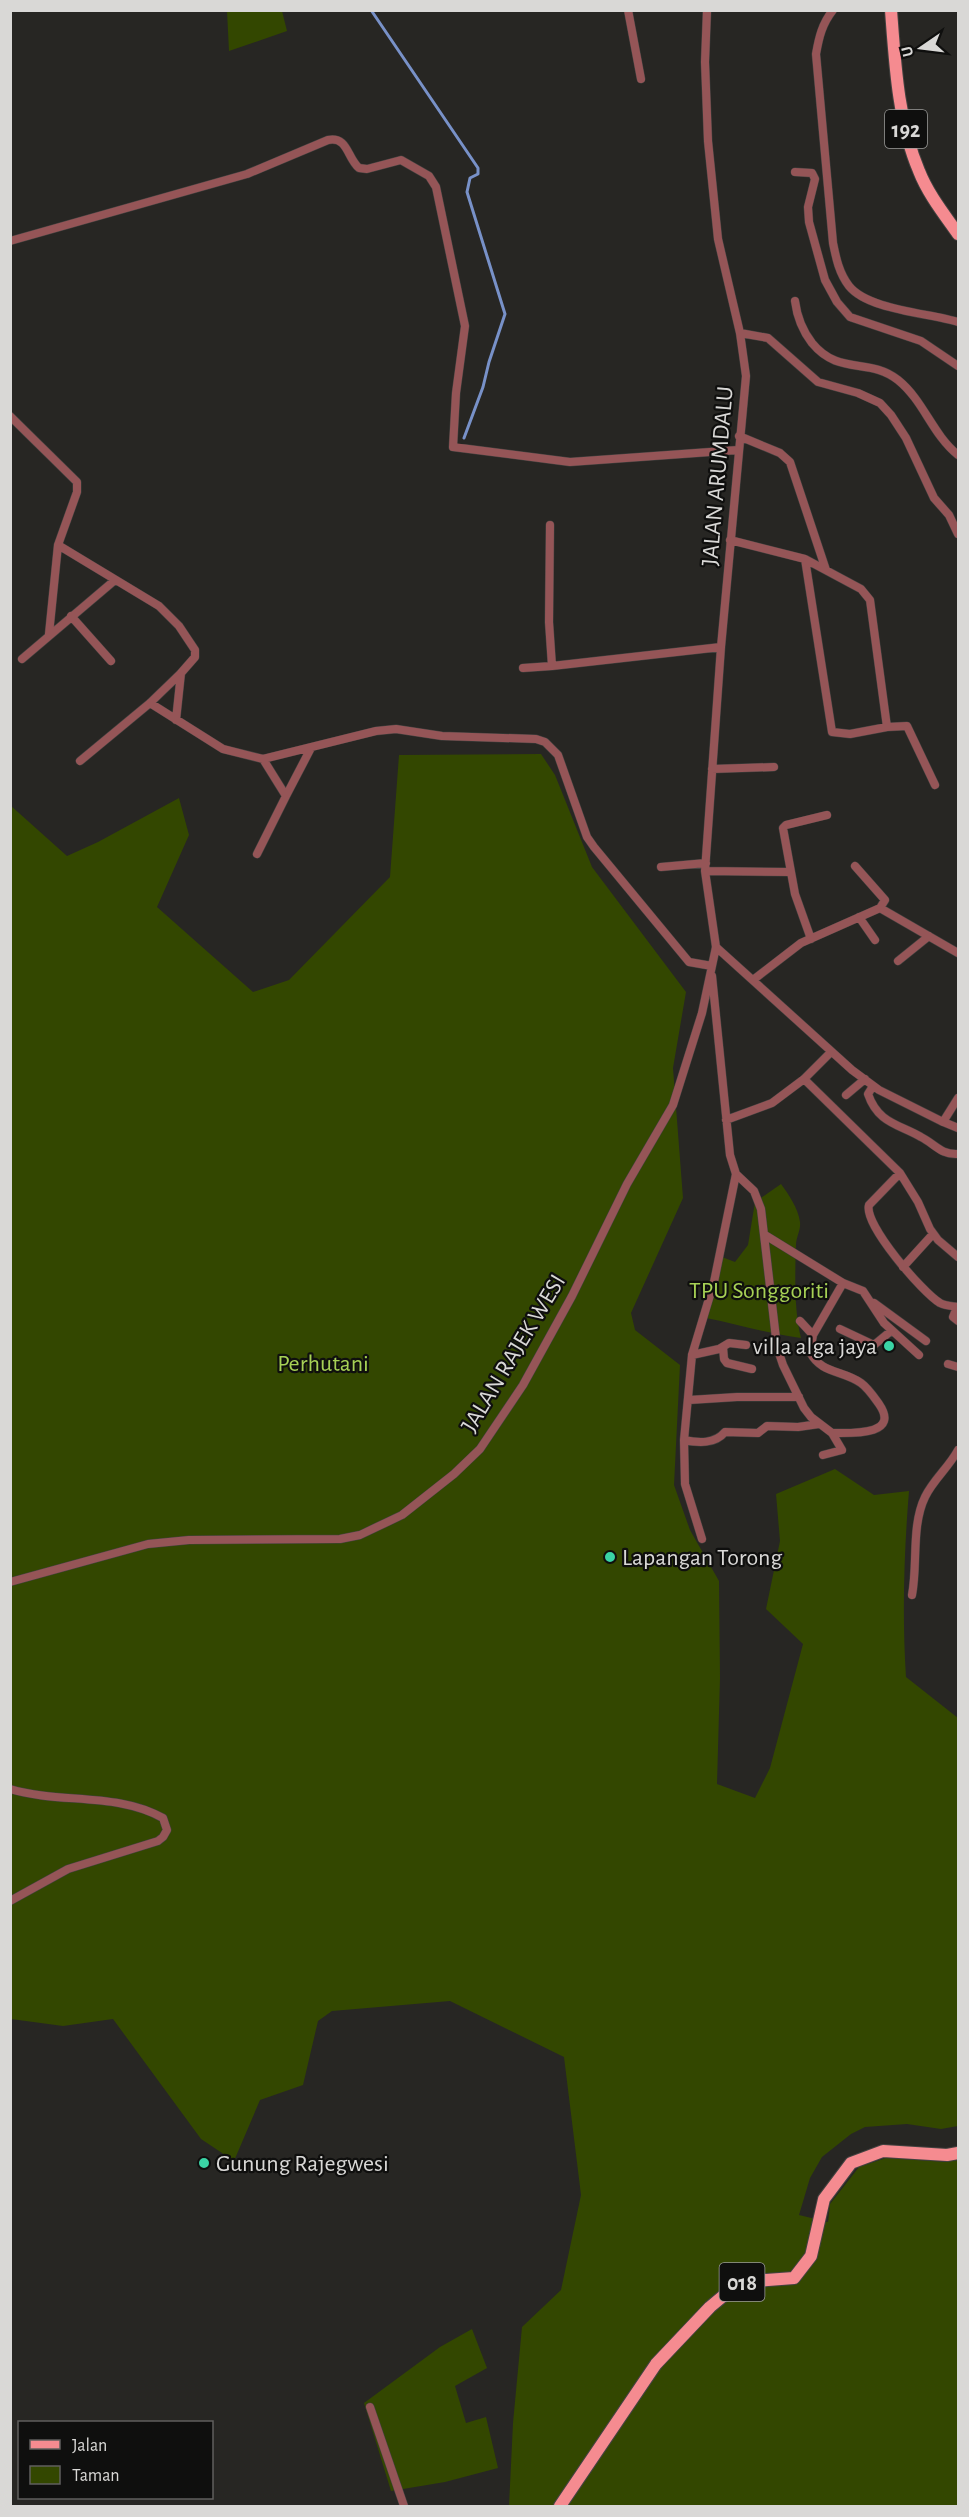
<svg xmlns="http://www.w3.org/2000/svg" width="969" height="2517" viewBox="0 0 969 2517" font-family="'Alegreya Sans',sans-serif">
  <rect width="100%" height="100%" fill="#272623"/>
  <path fill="#334700" d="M 227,11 L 282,11 L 287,31 L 229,51 Z
    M 541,754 L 555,775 L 592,867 L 686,992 L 673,1068 L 683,1198 L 631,1313 L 635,1330 L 680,1365 L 674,1485 L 690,1530 L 719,1581 L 720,1678 L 717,1784 L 755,1798 L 770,1768 L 803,1644 L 766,1609 L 780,1541 L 776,1494 L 835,1469 L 874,1495 L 909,1491 C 904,1553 902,1614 906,1677 L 958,1718 L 958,2126 L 941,2129 L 907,2124 L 865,2127 L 851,2134 L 822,2157 L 810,2178 L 799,2215 L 828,2222 L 830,2204 L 859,2167 L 886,2158 L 947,2162 L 958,2160 L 958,2506 L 509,2506 L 513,2423 L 522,2327 L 561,2290 L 581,2195 L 564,2057 L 450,2001 L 332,2011 L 318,2021 L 303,2085 L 260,2100 L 234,2161 L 201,2139 L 113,2019 L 63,2026 L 11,2019 L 10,805 L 67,856 L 98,842 L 179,798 L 189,835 L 157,907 L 253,992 L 289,980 L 390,877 L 399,755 Z
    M 781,1184 C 789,1195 798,1208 800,1222 C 801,1230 796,1237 796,1245 C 795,1274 794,1310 801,1338 C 768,1334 738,1324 706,1318 L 722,1257 L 735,1262 L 748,1245 L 755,1202 Z
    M 472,2329 L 487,2368 L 455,2386 L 466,2423 L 486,2417 L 498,2468 L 445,2482 L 391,2491 L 364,2403 L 440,2347 Z"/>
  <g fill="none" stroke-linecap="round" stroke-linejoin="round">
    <path stroke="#7891c8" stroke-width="3" d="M 371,10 L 478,168 L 478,174 L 470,178 L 467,192 L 505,314 L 489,362 L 483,387 L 464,438"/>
    <g stroke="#434240" stroke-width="9">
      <path id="street" d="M 628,10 L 641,79
        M 833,10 C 822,24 819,37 816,54 L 833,243 C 836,258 839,273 849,286 C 868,310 929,313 958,322
        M 795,172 L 812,173 L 815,179 L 808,207 L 809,222 L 825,280 L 837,302 L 850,317 L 921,341 L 958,366
        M 10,241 L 247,174 L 328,140 C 348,136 347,158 359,168 L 367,169 L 401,160 L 429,176 L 436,187 L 465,326 L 456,393 L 453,447 L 570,462 L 738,450
        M 795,301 C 797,317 802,330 812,343 C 839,376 869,357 898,380 C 924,401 932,434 958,455
        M 740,333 L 768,338 L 818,382 L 858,393 L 880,403 L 891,415 L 906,438 L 934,498 L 949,515 L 958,534
        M 10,416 L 77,482 L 77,492 L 58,545 L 159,606 L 179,626 L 195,650 L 195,657 L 181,673 L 150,703 L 80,761
        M 739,436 L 780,453 L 790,462 L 826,570
        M 550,525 L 549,622 L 552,666 L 721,647
        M 730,540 L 805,559 L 832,732 L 850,734 L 887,727 L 870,600 L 861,589 L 805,559
        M 71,616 L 111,661
        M 49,634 L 58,545
        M 22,659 L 115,580
        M 523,668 L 552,666
        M 150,703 L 223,749 L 263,759 L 376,731 L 396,729 L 442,736 L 536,739 L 545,742 L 558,755 L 587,837 L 594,847 L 689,962 L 712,966
        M 176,720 L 181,673
        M 887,727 L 907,726 L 935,785
        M 263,759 L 286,796 L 311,748
        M 712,769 L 774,767
        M 257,854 L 286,796
        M 855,866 L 885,900 L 880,908
        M 661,867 L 706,863
        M 705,871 L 790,872
        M 859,917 L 875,940
        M 811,939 L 795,894 L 783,828 L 786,825 L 827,815
        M 716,947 L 852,1070 L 879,1090 L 941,1121 L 958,1128
        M 898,961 L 929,936
        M 712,976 L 730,1155 L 736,1174 L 714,1282 L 692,1355 L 684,1440 C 699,1443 715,1444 725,1432 L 758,1433 L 767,1426 L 798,1427 L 819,1424
        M 753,980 L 801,943 L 880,908 L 958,953
        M 804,1079 L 900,1173 L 918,1202 L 930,1229 L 938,1240 L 958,1257
        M 873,1086 L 868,1094 C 878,1123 898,1124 921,1137 C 935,1144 941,1155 958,1154
        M 846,1095 L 865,1079
        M 726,1120 L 772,1103 L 804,1079 L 831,1052
        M 943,1122 L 958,1098
        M 900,1173 L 869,1205 C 863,1224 923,1293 940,1303 C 946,1306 952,1306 958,1307
        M 736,1174 L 754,1191 L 761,1209 L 777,1347 L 783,1365 L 804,1408 L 811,1417 L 832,1433 C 851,1433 901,1436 879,1404 C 874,1397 868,1388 861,1383 C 843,1370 821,1374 810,1352 L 813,1335 L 843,1283
        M 765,1235 L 843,1283 L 863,1291 L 884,1323 L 919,1355
        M 903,1267 L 933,1234
        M 874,1303 L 926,1341
        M 957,1307 L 953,1317 L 958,1321
        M 800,1321 L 813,1335
        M 840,1329 L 874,1345 L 891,1331
        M 723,1347 L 724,1359 L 727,1363 L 752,1369
        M 692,1355 L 719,1349 L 729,1343 L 746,1345
        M 948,1364 L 958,1367
        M 689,1400 L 737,1397 L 799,1397
        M 684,1440 L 685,1484 L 702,1539
        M 823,1455 L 842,1450 L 832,1433
        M 10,1582 L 148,1544 L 189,1540 L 340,1539 L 360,1535 L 402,1515 L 454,1474 L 480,1449 L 523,1385 L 572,1296 L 627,1184 L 673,1105 L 702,1013 L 716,947 L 705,871 L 721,647 L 746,376 L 740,333 L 718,239 L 708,141 L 705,62 L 707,10
        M 912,1595 C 918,1564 911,1526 925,1497 C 933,1480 949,1467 958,1450
        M 10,1789 C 60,1804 117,1792 163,1818 L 167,1830 L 163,1837 L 158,1841 L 68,1869 L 10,1901
        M 370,2407 L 404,2506"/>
    </g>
    <g stroke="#434240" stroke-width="14">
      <path id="primary" d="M 891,10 C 895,63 898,122 919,171 C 928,194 944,214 958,234
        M 560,2506 L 656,2364 L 710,2307 L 740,2282 L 794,2278 L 811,2256 L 824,2199 L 851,2163 L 883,2151 L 947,2155 L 958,2153"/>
    </g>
    <use href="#street" stroke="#955557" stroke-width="8"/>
    <use href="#primary" stroke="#f58b90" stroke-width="12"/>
  </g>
  <g fill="#3ad4a5" stroke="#0f0f0e" stroke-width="2">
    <circle cx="889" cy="1346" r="6"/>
    <circle cx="610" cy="1557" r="6"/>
    <circle cx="204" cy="2163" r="6"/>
  </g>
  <g text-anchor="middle" stroke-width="4.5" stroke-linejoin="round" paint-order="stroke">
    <g fill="#0f0f0e" stroke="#9c9c9a" stroke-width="1.5">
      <rect x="885" y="110" width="42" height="38" rx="4.5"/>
      <rect x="719.5" y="2263" width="45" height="38" rx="4.5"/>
    </g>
    <g font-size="22" font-weight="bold" fill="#d9d8d6">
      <text x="906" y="137">192</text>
      <text x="742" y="2290">018</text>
    </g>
    <g font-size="24" fill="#d9d8d6" stroke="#0f0f0e">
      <text transform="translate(717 476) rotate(-85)" y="8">JALAN ARUMDALU</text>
      <text transform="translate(513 1353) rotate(-59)" y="8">JALAN RAJEK WESI</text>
    </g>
    <g font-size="24" fill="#a7d155" stroke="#0f0f0e">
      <text x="759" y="1298">TPU Songgoriti</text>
      <text x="323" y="1371">Perhutani</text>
    </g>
    <g font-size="24" fill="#d9d8d6" stroke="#0f0f0e" text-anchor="start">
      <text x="877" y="1354" text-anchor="end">villa alga jaya</text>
      <text x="622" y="1565">Lapangan Torong</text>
      <text x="216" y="2171">Gunung Rajegwesi</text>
    </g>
  </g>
  <rect width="969" height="2517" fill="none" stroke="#d9d8d6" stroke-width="24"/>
  <rect x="18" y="2421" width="195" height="78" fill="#0f0f0e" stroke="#605f5e" stroke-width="1.5"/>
  <rect x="30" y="2440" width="30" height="9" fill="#f58b90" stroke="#605f5e" stroke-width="1.5"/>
  <text x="72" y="2451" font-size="18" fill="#d9d8d6">Jalan</text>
  <rect x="30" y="2466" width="30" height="18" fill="#334700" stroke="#605f5e" stroke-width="1.5"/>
  <text x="72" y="2481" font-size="18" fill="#d9d8d6">Taman</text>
  <g transform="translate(921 48) rotate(256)" stroke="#0f0f0e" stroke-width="4.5" paint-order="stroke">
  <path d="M0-4.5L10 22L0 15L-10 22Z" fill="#d9d8d6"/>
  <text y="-9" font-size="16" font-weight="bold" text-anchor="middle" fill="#d9d8d6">U</text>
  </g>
</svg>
